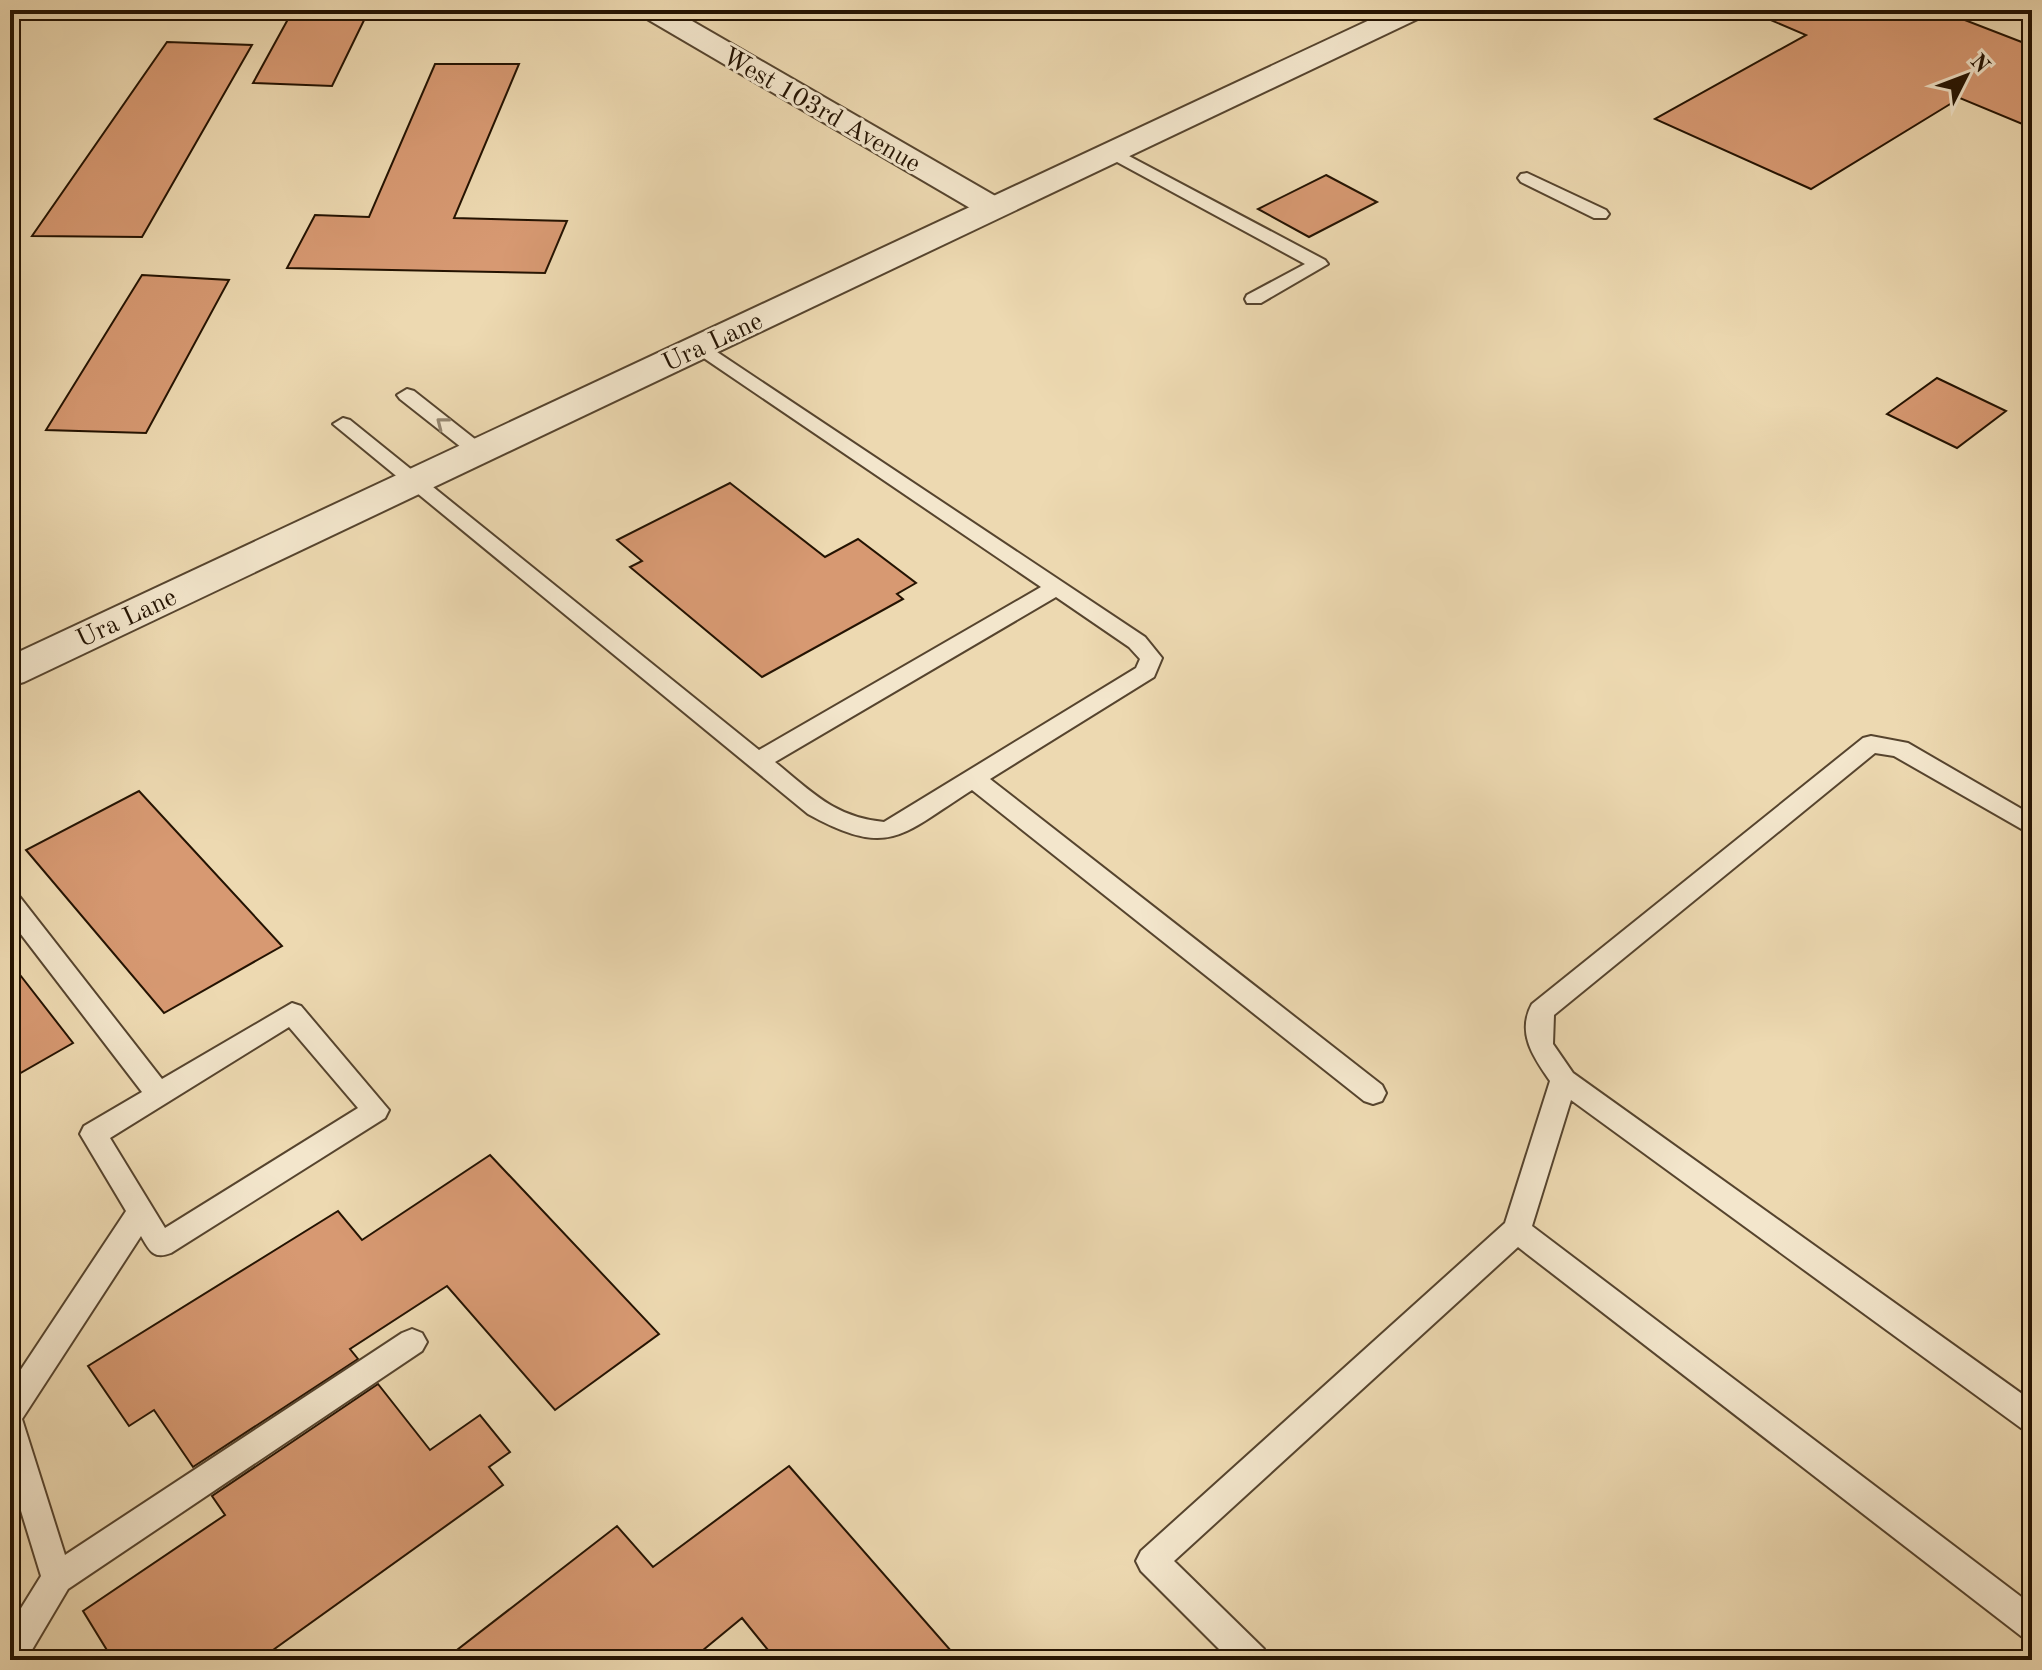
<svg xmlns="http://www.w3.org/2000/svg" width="2042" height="1670" viewBox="0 0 2042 1670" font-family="'Old Standard TT',serif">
  <rect width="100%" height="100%" fill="#edd9b1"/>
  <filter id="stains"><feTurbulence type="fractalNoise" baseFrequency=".0025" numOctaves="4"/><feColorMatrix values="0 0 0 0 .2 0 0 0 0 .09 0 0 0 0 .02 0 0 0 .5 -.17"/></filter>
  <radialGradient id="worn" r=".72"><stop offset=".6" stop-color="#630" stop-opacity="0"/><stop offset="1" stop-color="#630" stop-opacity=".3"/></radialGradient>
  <path fill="#d79972" stroke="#241302" stroke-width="2" d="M 293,10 L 369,10 L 332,86 L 253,83 Z
    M 1747,10 L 1939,10 L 2032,46 L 2032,128 L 1960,98 L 1811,189 L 1655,119 L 1806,35 Z
    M 167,42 L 252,45 L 142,237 L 32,236 Z
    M 435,64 L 519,64 L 454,218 L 567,221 L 545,273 L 287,268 L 315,215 L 369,217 Z
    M 1326,175 L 1377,202 L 1309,237 L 1258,209 Z
    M 142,275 L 229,280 L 146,433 L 46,430 Z
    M 1937,378 L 2006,411 L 1957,448 L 1887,414 Z
    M 730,483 L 825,557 L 858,539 L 916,583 L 897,594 L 903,599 L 762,677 L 630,567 L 642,561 L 617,540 Z
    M 139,791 L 282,946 L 164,1013 L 26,850 Z
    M 10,962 L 73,1043 L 10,1079 Z
    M 490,1155 L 659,1334 L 555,1410 L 447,1286 L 350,1349 L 358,1359 L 193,1467 L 154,1410 L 129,1426 L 88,1366 L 338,1211 L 362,1240 Z
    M 378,1384 L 430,1450 L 480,1415 L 510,1452 L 489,1467 L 503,1485 L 259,1660 L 113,1660 L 83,1611 L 225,1515 L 212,1496 Z
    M 789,1466 L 959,1660 L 776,1660 L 742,1618 L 691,1660 L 444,1660 L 617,1526 L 653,1567 Z"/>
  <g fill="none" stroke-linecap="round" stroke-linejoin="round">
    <g stroke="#56442e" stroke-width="4">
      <path id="service" d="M 1112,147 L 1325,260 L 1328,264 L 1261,303 L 1247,303 L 1245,299 L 1247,295 L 1305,264 L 1106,156 L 1103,152 Z
        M 1527,173 L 1606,210 L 1609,214 L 1606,218 L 1594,218 L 1521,182 L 1518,178 L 1521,174 Z
        M 699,340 L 1145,637 L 1162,658 L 1154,677 L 990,779 L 1382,1085 L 1386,1093 L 1382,1101 L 1373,1104 L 1364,1101 L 972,790 C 901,835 890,859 808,814 L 333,424 L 343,418 L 350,420 L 759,750 L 1041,587 L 692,350 L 690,346 ZM 1056,597 L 1129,647 L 1140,659 L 1136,668 L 884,822 C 834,817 812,792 775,762 Z
        M 407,389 L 414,391 L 485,447 L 488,451 L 485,455 L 471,455 L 400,399 L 397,395 Z
        M 1871,736 L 1908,743 L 2032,815 L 2032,835 L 1894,756 L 1875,753 L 1554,1015 L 1553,1044 L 1573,1073 L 2032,1401 L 2032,1431 L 2021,1428 L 1571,1100 L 1532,1226 L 2032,1605 L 2032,1640 L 2021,1636 L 1518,1247 L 1174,1561 L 1264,1649 L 1269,1660 L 1230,1660 L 1141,1571 L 1136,1561 L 1141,1551 L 1505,1223 L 1550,1081 C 1534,1058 1516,1033 1532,1004 L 1863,738 Z
        M 10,893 L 19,896 L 162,1079 L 292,1003 L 301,1006 L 389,1110 L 385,1118 L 171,1253 C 153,1260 149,1250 141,1236 L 22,1419 L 65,1555 L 402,1333 L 412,1329 L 422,1333 L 427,1342 L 422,1351 L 68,1589 L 26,1660 L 10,1660 L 10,1626 L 41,1576 L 10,1475 L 10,1386 L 126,1211 L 80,1134 L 84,1126 L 142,1092 L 10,920 ZM 289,1027 L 358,1108 L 165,1228 L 110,1138 Z"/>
    </g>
    <g stroke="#56442e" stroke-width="4">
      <path id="minor" d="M 638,10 L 673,10 L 1004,201 L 1009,208 L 1004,215 L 993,218 L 982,215 L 642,16 Z"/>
    </g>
    <g stroke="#56442e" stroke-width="4">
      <path id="tertiary" d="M 1391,10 L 1428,10 L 1424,16 L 24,682 L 10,686 L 10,656 Z"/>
    </g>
    <use href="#service" fill="#f3e6cc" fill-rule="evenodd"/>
    <use href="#minor" fill="#f3e6cc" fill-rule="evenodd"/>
    <use href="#tertiary" fill="#f3e6cc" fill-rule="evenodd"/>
  </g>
  <defs><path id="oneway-chevron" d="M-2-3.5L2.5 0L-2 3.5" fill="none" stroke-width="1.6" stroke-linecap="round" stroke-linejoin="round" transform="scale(2)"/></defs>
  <use stroke="#968771" href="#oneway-chevron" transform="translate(442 423) rotate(-142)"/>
  <g text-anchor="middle" stroke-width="6" stroke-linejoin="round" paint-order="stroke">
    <g font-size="26" fill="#241302" stroke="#f3e6cc">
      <text transform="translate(822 109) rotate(30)" y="9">West 103rd Avenue</text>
      <text transform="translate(712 341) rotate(-25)" y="9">Ura Lane</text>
      <text transform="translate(126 617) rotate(-25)" y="9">Ura Lane</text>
    </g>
  </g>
  <rect width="2042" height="1670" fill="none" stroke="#edd9b1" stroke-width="40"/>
  <rect x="12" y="12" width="2018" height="1646" fill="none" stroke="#241302" stroke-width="4"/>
  <rect x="20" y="20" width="2002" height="1630" fill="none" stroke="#241302" stroke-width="2"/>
  <g transform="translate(1966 76) rotate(48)" stroke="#f3e6cc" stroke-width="6" paint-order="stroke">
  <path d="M0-6L14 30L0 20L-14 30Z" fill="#241302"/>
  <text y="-12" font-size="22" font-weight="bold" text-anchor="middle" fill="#241302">N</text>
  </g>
  <rect width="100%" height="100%" filter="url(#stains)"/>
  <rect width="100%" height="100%" fill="url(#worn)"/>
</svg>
